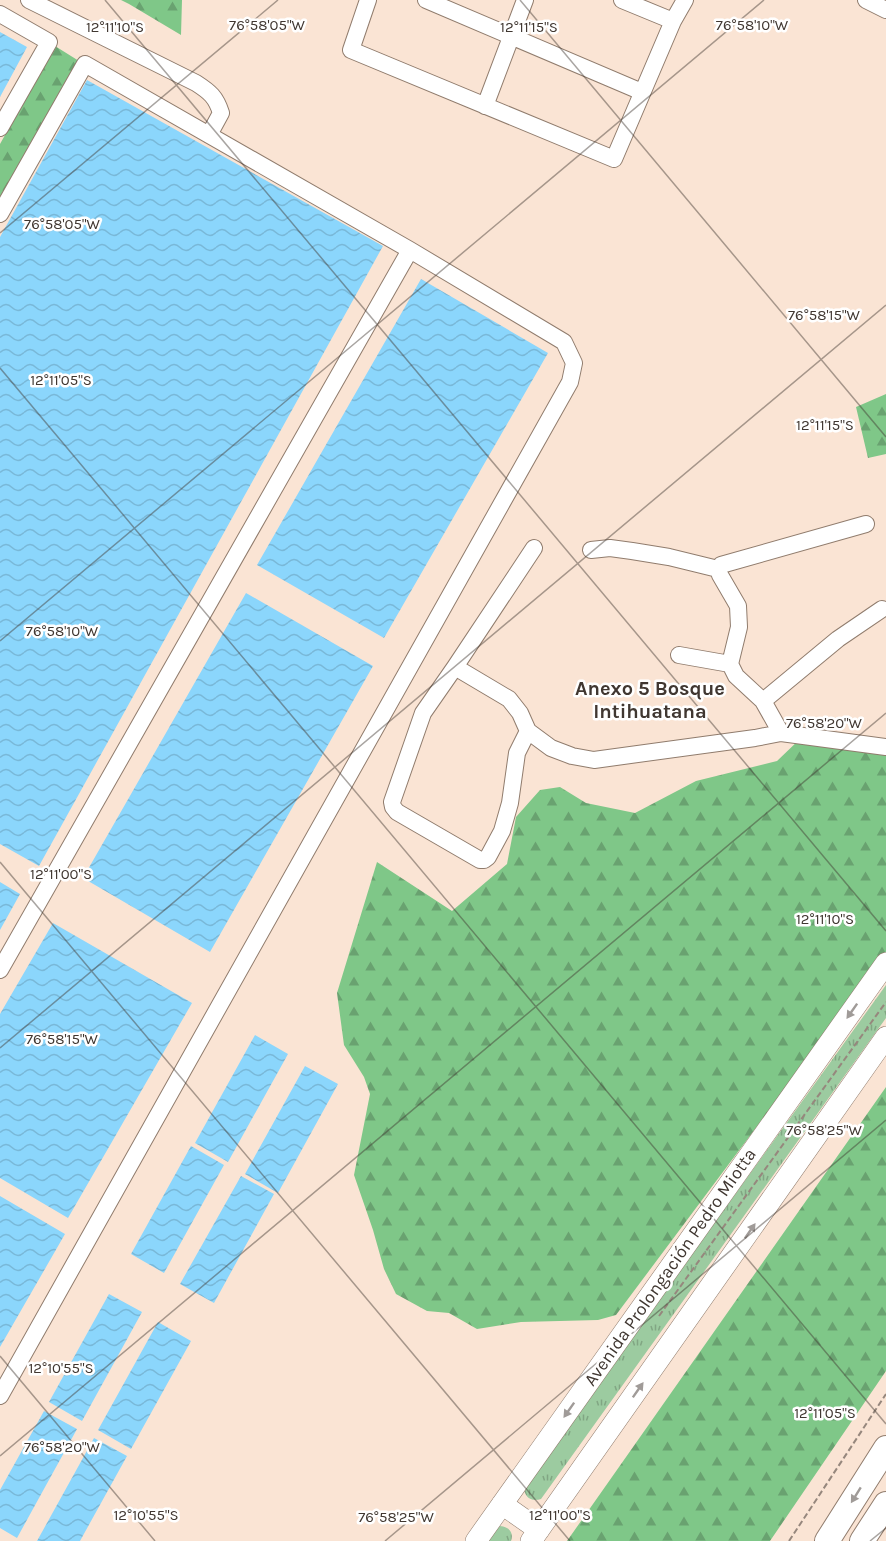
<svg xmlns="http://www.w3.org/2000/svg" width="886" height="1541" viewBox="0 0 886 1541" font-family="Karla,sans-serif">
  <defs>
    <pattern id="grass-tufts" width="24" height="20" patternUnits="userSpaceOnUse" patternTransform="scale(1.5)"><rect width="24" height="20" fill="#9ccba0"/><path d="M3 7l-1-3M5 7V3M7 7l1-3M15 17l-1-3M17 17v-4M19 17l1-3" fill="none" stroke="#81a683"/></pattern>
    <pattern id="forest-firs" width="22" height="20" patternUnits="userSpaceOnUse" patternTransform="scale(1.5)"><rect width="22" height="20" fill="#7fc788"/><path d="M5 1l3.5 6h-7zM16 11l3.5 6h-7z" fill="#69a270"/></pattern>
    <pattern id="water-waves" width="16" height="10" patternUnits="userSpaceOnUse" patternTransform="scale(1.5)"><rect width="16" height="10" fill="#8bd6fc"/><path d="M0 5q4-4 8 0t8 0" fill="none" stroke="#79b8d8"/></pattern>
  </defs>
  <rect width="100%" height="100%" fill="#fae4d4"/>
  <path fill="url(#grass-tufts)" d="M 886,985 L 886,1018 L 541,1499 C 531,1502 524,1497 524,1487 Z
    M 500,1526 C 509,1527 514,1532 511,1541 L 486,1541 Z"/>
  <path fill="url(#forest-firs)" d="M 121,0 L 182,0 L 181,35 L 129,4 Z
    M 55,46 L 79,61 L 0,203 L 0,144 Z
    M 886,394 L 886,454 L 868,458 L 856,407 Z
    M 801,738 L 886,749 L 886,954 L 616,1315 L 598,1320 L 521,1322 L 477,1329 L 449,1313 L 427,1311 L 396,1294 L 384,1269 L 373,1230 L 354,1175 L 370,1094 L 364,1077 L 344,1045 L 337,993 L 377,862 L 452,911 L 507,864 L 516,817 L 540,790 L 560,787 L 586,803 L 635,813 L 696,781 L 777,761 Z
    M 886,1087 L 886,1371 L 770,1541 L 567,1541 Z"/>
  <path fill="url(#water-waves)" d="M 0,32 L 27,47 L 0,97 Z
    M 87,80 L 383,246 L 39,866 L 0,844 L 0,237 Z
    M 421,279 L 548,353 L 384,638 L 257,565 Z
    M 246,593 L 373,666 L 210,952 L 83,878 Z
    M 0,882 L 20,894 L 0,930 Z
    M 53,923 L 192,1003 L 68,1218 L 0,1178 L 0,1014 Z
    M 255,1035 L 288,1054 L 228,1162 L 195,1143 Z
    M 305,1066 L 338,1084 L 278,1193 L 245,1174 Z
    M 191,1146 L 224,1165 L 164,1273 L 131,1254 Z
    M 241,1176 L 274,1194 L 214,1303 L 180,1284 Z
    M 0,1196 L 65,1234 L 0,1347 Z
    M 109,1294 L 142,1312 L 82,1421 L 49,1402 Z
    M 158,1322 L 191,1341 L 131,1449 L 98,1430 Z
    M 44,1411 L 77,1429 L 17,1538 L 0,1528 L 0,1490 Z
    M 94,1438 L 127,1456 L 80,1541 L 37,1541 Z"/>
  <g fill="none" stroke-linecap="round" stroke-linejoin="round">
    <g stroke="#907c6d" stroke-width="18">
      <path id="minor" d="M 29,0 L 196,83 C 210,92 216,97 221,113 L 209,135
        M 368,0 L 351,50 L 614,159 L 673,21 L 685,0
        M 426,0 L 642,92
        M 622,0 L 673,21
        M 866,0 L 886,10
        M 0,14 L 49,42 L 0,128
        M 485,106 L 525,0
        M 0,214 L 85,64 L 410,250 L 564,342 L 574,363 L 570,382 L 0,1396
        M 591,550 L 610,548 L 632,551 L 669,557 L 718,569
        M 718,569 L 720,575 L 738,606 L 739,627 L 730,664 L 736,676 L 763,701 L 781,733
        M 718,569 L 721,565 L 866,524
        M 679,655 L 730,664
        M 455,667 L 509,699 L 520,713 L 528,731 L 551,748 L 572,756 L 594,760 L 755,738 L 781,733 L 886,747
        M 763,701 L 838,639 L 882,609
        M 528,731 L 517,753 L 510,803 L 502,831 L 488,857 L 484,860 L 480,860 L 397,812 L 393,807 L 392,802 L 423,713 L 455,667 L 534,548
        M 0,970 L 410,250"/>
    </g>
    <g stroke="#907c6d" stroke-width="22">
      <path id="major" d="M 502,1504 L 539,1530
        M 476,1541 L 886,963
        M 531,1541 L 886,1037"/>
    </g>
    <g stroke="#907c6d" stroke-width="26">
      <path id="highway" d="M 827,1541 L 886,1448
        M 862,1541 L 886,1504"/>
    </g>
    <path stroke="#96877d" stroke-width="2" stroke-dasharray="6 3" stroke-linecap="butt" d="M 659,1316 L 886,1002
      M 789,1541 L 886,1394"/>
    <use href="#minor" stroke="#fff" stroke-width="16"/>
    <use href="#major" stroke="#fff" stroke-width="21"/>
    <use href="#highway" stroke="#fff" stroke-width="24"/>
  </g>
  <defs><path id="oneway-solid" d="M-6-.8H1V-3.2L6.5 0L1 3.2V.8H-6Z" transform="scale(1.5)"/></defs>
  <g fill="#a09b98">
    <use href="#oneway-solid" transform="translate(852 1011) rotate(125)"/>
    <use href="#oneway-solid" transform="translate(750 1231) rotate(-55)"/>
    <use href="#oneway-solid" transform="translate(638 1390) rotate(-55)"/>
    <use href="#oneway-solid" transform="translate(569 1410) rotate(125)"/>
    <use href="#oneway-solid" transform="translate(856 1495) rotate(122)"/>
  </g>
  <path fill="none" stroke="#403731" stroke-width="1.5" stroke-opacity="0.45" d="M 105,0 L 886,931M 520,0 L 886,437M 0,233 L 278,0M 0,368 L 886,1424M 0,641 L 764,0M 0,862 L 570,1541M 0,1048 L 886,305M 0,1356 L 155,1541M 0,1456 L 886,713M 385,1541 L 886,1120M 870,1541 L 886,1528"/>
  <g text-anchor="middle" stroke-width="5" stroke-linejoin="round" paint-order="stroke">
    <g font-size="18" fill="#403731" stroke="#fff">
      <text transform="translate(670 1267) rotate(-55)" y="6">Avenida Prolongación Pedro Miotta</text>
    </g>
    <g font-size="20" font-weight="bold" fill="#403731" stroke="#fff">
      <text x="650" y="695">Anexo 5 Bosque<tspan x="650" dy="23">Intihuatana</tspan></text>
    </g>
  </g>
  <g font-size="15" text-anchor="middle" fill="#403731" stroke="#fff" stroke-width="5" stroke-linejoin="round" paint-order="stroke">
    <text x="267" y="30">76°58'05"W</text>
    <text x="752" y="30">76°58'10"W</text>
    <text x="115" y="32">12°11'10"S</text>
    <text x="529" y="32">12°11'15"S</text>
    <text x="62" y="229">76°58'05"W</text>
    <text x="824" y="320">76°58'15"W</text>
    <text x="61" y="385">12°11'05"S</text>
    <text x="825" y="430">12°11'15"S</text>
    <text x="62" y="636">76°58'10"W</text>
    <text x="824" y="728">76°58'20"W</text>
    <text x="61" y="879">12°11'00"S</text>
    <text x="825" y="924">12°11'10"S</text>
    <text x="62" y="1044">76°58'15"W</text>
    <text x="824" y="1135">76°58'25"W</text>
    <text x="61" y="1373">12°10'55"S</text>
    <text x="825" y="1418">12°11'05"S</text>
    <text x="62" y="1452">76°58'20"W</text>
    <text x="146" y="1520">12°10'55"S</text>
    <text x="560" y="1520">12°11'00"S</text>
    <text x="396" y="1522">76°58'25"W</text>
  </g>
</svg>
